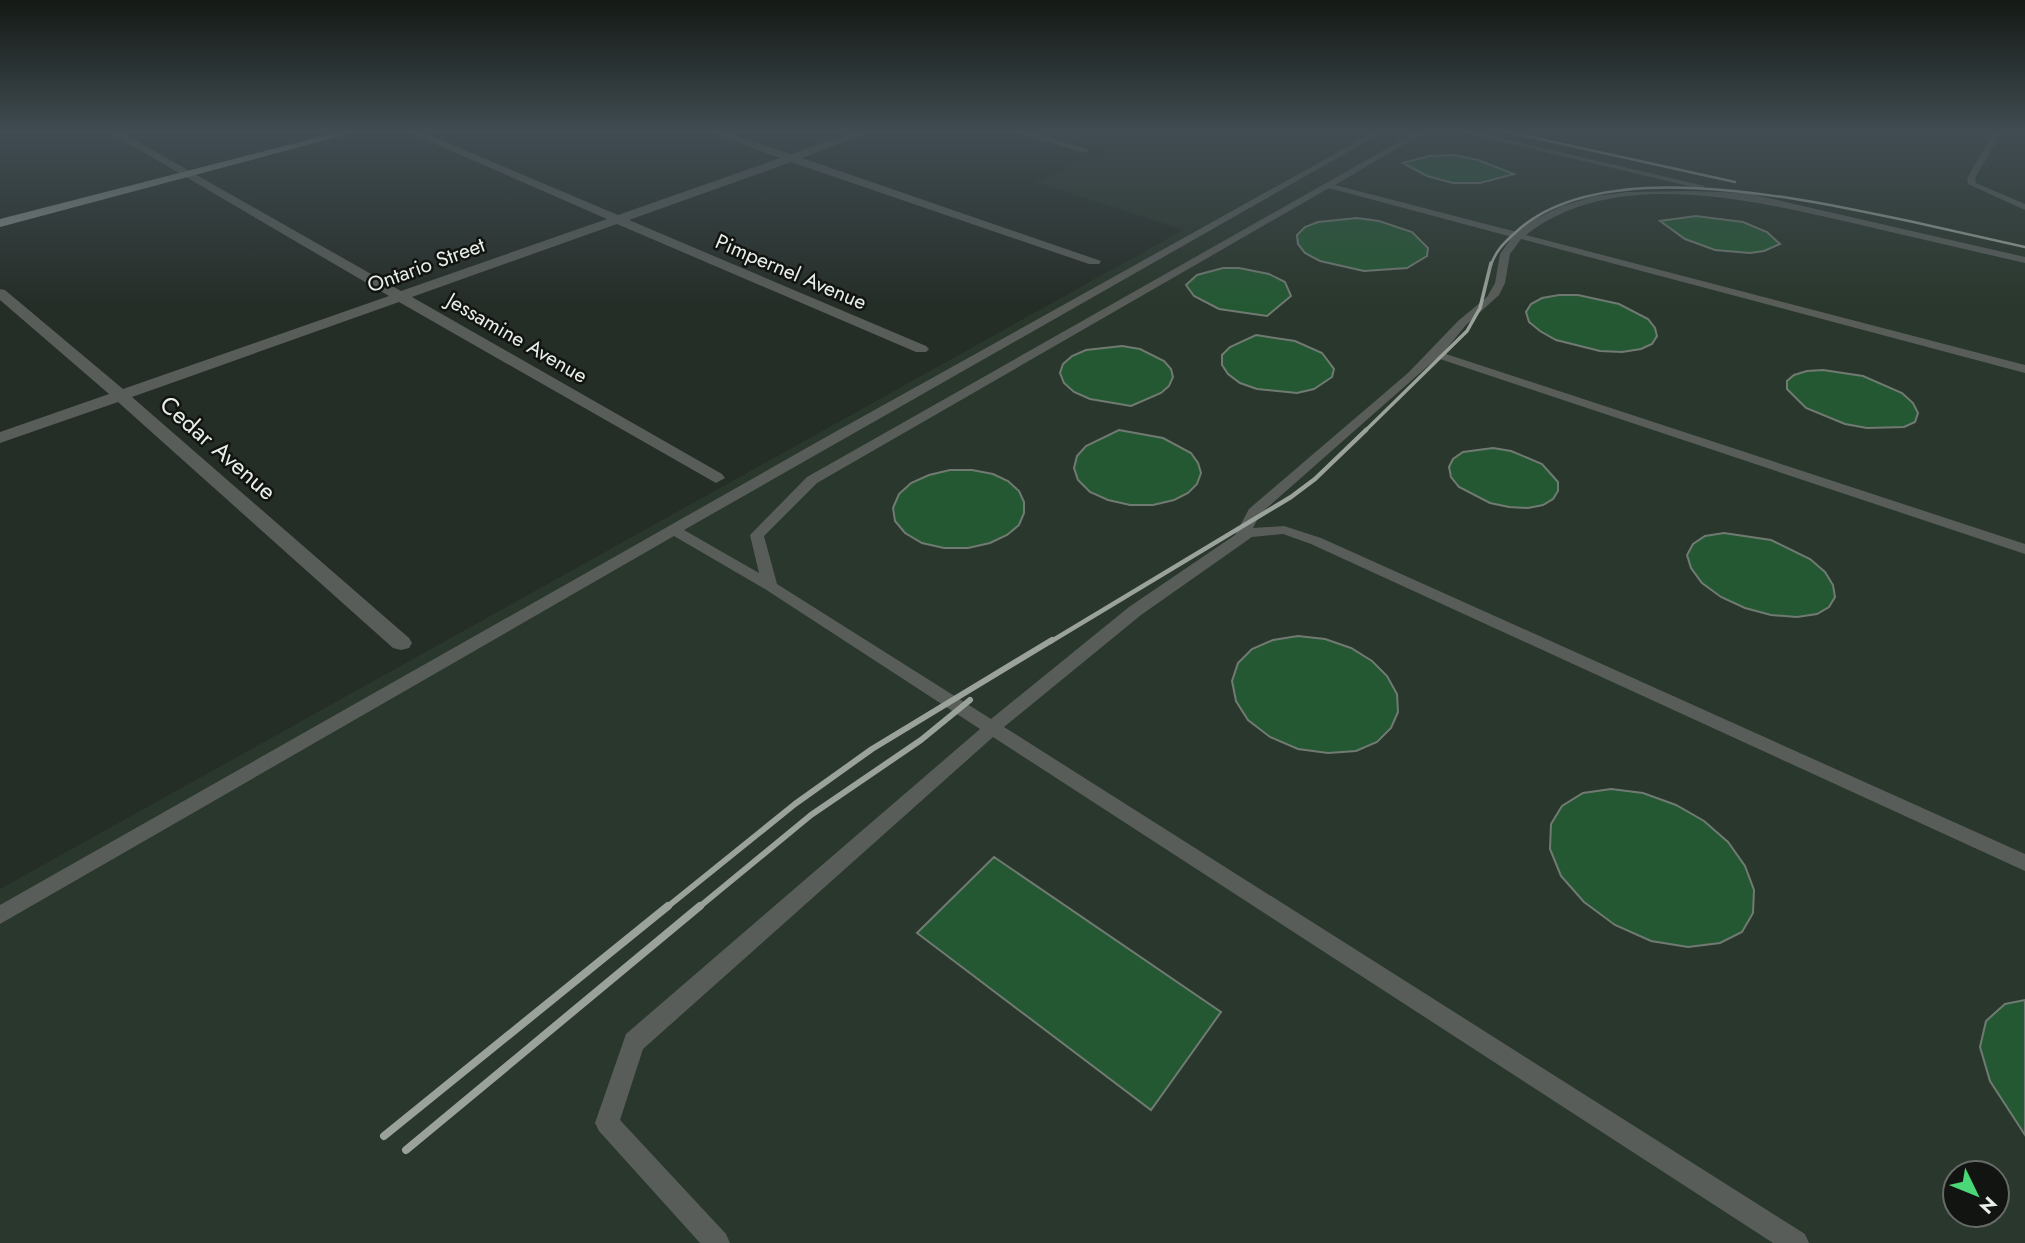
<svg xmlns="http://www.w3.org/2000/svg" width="2025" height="1243" viewBox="0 0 2025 1243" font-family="Jost,sans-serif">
  <rect width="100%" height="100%" fill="#252d27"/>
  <path fill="#2a372c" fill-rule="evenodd" d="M 1039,132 L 2025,132 L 2025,1243 L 0,1243 L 0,889 L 1183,230 L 1036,182 L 1105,151 ZM 1955,1173 L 1997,1173 L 1997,1215 L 1955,1215 Z"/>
  <path fill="#245833" stroke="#717a72" stroke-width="2" d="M 1454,155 L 1478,160 L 1514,174 L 1480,183 L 1453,183 L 1427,176 L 1403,163 L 1429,156 Z
    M 1696,216 L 1743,222 L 1767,232 L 1780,244 L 1764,251 L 1750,253 L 1715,250 L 1685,239 L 1660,221 Z
    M 1357,218 L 1379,221 L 1412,232 L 1428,248 L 1427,256 L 1407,268 L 1364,271 L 1320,261 L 1305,253 L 1298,244 L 1297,235 L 1305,227 L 1318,222 Z
    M 1223,268 L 1239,268 L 1269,274 L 1285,282 L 1291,296 L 1267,316 L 1219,309 L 1194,296 L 1186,285 L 1197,275 Z
    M 1559,295 L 1578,295 L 1619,304 L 1648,319 L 1655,328 L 1657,336 L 1652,344 L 1641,349 L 1622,352 L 1600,351 L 1556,340 L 1540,331 L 1529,322 L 1526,312 L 1531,304 L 1542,298 Z
    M 1256,335 L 1295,341 L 1322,353 L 1334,369 L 1332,377 L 1314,389 L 1297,393 L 1257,389 L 1240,383 L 1228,374 L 1222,365 L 1222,355 L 1230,347 Z
    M 1122,346 L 1140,349 L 1164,361 L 1171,369 L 1173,377 L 1169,386 L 1161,393 L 1131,406 L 1090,399 L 1074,392 L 1064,383 L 1060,373 L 1063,364 L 1072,356 L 1086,350 Z
    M 1823,370 L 1863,376 L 1902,393 L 1913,403 L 1918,413 L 1915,422 L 1904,427 L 1867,428 L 1845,424 L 1806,408 L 1787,389 L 1787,381 L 1794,375 L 1807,371 Z
    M 1119,430 L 1163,438 L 1191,453 L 1198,463 L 1201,473 L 1197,484 L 1188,493 L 1174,500 L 1153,505 L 1130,505 L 1108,500 L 1090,492 L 1078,480 L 1074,468 L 1077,456 L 1086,446 Z
    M 1493,448 L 1511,451 L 1542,464 L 1558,482 L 1558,491 L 1553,499 L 1543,505 L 1528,508 L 1509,507 L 1490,503 L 1459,487 L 1451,477 L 1449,467 L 1453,459 L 1463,452 Z
    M 950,470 L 972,470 L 993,474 L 1008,481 L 1019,491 L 1024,502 L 1024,513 L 1019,525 L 1007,535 L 990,543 L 968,548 L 944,548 L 922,543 L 905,533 L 895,521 L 893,508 L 899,494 L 911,483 L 929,475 Z
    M 1724,533 L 1771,540 L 1810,559 L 1825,572 L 1833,585 L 1835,597 L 1829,607 L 1817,614 L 1797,617 L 1771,615 L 1745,608 L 1721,597 L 1702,583 L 1691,568 L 1687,555 L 1693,544 L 1705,536 Z
    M 1298,636 L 1325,639 L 1351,648 L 1372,661 L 1387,676 L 1397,694 L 1398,712 L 1391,728 L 1377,742 L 1356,751 L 1328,753 L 1298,749 L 1270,737 L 1248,720 L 1236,701 L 1232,681 L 1238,663 L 1252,649 L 1273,640 Z
    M 1611,789 L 1643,793 L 1676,805 L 1704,821 L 1728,842 L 1745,866 L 1754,890 L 1753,913 L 1742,932 L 1720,943 L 1688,947 L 1651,941 L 1615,925 L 1584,902 L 1561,876 L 1550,849 L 1551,824 L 1562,806 L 1583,793 Z
    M 994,857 L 1221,1012 L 1151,1110 L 917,933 Z
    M 2025,1000 L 2025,1135 L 1990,1081 L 1980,1047 L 1986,1021 L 2005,1004 Z"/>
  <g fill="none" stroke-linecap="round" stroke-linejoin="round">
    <path fill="#595d59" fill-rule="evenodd" d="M 1374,132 L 1383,132 L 684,530 L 759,573 L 750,535 L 807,477 L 1416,132 L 1425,132 L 1335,185 L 1517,232 L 1533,220 L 1562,206 L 1595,196 L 1628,192 L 1693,191 L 1747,193 L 2025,257 L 2025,263 C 1972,251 1918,238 1865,226 C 1763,203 1617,163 1526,235 L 2025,365 L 2025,373 L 1521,239 L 1510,254 L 1505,283 L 1499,295 L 1466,325 L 1443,353 L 2025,544 L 2025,554 L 1437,358 L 1260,514 L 1253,528 L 1284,526 L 1321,538 L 2025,854 L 2025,871 L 1311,544 L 1283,534 L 1252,537 L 1141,615 L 1004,727 L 1805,1234 L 1809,1243 L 1773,1243 L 993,737 L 643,1049 L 620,1120 L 726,1234 L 730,1243 L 700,1243 L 599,1131 L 595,1123 L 626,1034 L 980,729 L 765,589 L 674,536 L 0,924 L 0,905 L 826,437 ZM 1329,188 L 1512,237 L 1500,254 L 1495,283 L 1487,297 L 1458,321 L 1408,373 L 1249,509 L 1235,535 L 1129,607 L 991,719 L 777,584 L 764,536 L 817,483 Z
      M 1461,132 L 1474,132 L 1705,186 L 1701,189 Z
      M 1994,132 L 2002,132 L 1975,178 L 1976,183 L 2025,204 L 2025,210 L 1968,184 L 1967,178 Z"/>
    <path fill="#595d59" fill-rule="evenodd" d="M 109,132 L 121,132 L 401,291 L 607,219 L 408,132 L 422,132 L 618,215 L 780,158 L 709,132 L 724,132 L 791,154 L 855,132 L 870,132 L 802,158 L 1101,261 L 1099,264 L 1089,264 L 791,162 L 629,220 L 926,346 L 929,349 L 926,352 L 916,352 L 617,224 L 412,297 L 722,474 L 725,478 L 716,483 L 399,302 L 132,397 L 409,638 L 412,643 L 409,648 L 401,650 L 393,648 L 118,402 L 0,443 L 0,432 L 109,394 L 0,300 L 0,289 L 5,290 L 123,389 L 389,296 Z
      M 1014,132 L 1030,132 L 1090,150 L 1084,153 Z"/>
    <path fill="#858d87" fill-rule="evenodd" d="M 339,132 L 356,132 L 0,227 L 0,219 Z"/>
    <path stroke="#9ba29c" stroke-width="2.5" d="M 1508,132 L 1735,182
      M 1909,221 L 2025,247
      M 1491,265 C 1496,250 1505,242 1516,232 C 1603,151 1812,201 1918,223"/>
    <path stroke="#9ba29c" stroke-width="3.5" d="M 1364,432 L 1467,331 L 1480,308 L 1491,263"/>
    <path stroke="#9ba29c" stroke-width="4.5" d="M 1050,642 L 1291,497 L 1315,479 L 1366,430"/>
    <path stroke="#9ba29c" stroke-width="6" d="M 666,908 L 795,804 L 872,749 L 1052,640
      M 698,908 L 811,815 L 921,740 L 970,700"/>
    <path stroke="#9ba29c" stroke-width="8" d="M 384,1136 L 668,906
      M 406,1150 L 700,906"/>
  </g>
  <linearGradient id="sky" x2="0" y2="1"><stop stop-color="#141915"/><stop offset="0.43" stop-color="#404c52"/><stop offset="1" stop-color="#404c52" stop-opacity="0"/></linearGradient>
  <rect width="2025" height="306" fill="url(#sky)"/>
  <g text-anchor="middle" stroke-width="5" stroke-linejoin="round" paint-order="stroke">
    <g font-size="21" fill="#e8ede8" stroke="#111411">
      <text transform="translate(426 265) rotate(-20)" y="7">Ontario Street</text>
      <text transform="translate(791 272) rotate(23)" y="7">Pimpernel Avenue</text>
      <text transform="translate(517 338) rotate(30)" y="7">Jessamine Avenue</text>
    </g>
    <g font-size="24" fill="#e8ede8" stroke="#111411">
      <text transform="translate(218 448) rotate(41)" y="8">Cedar Avenue</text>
    </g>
  </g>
  <g transform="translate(1976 1194) rotate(133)"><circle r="33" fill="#111411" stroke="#676b67" stroke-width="2"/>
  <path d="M0-5L12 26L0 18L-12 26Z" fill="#4ad778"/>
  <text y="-10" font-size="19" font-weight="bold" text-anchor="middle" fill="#e8ede8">N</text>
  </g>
</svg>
